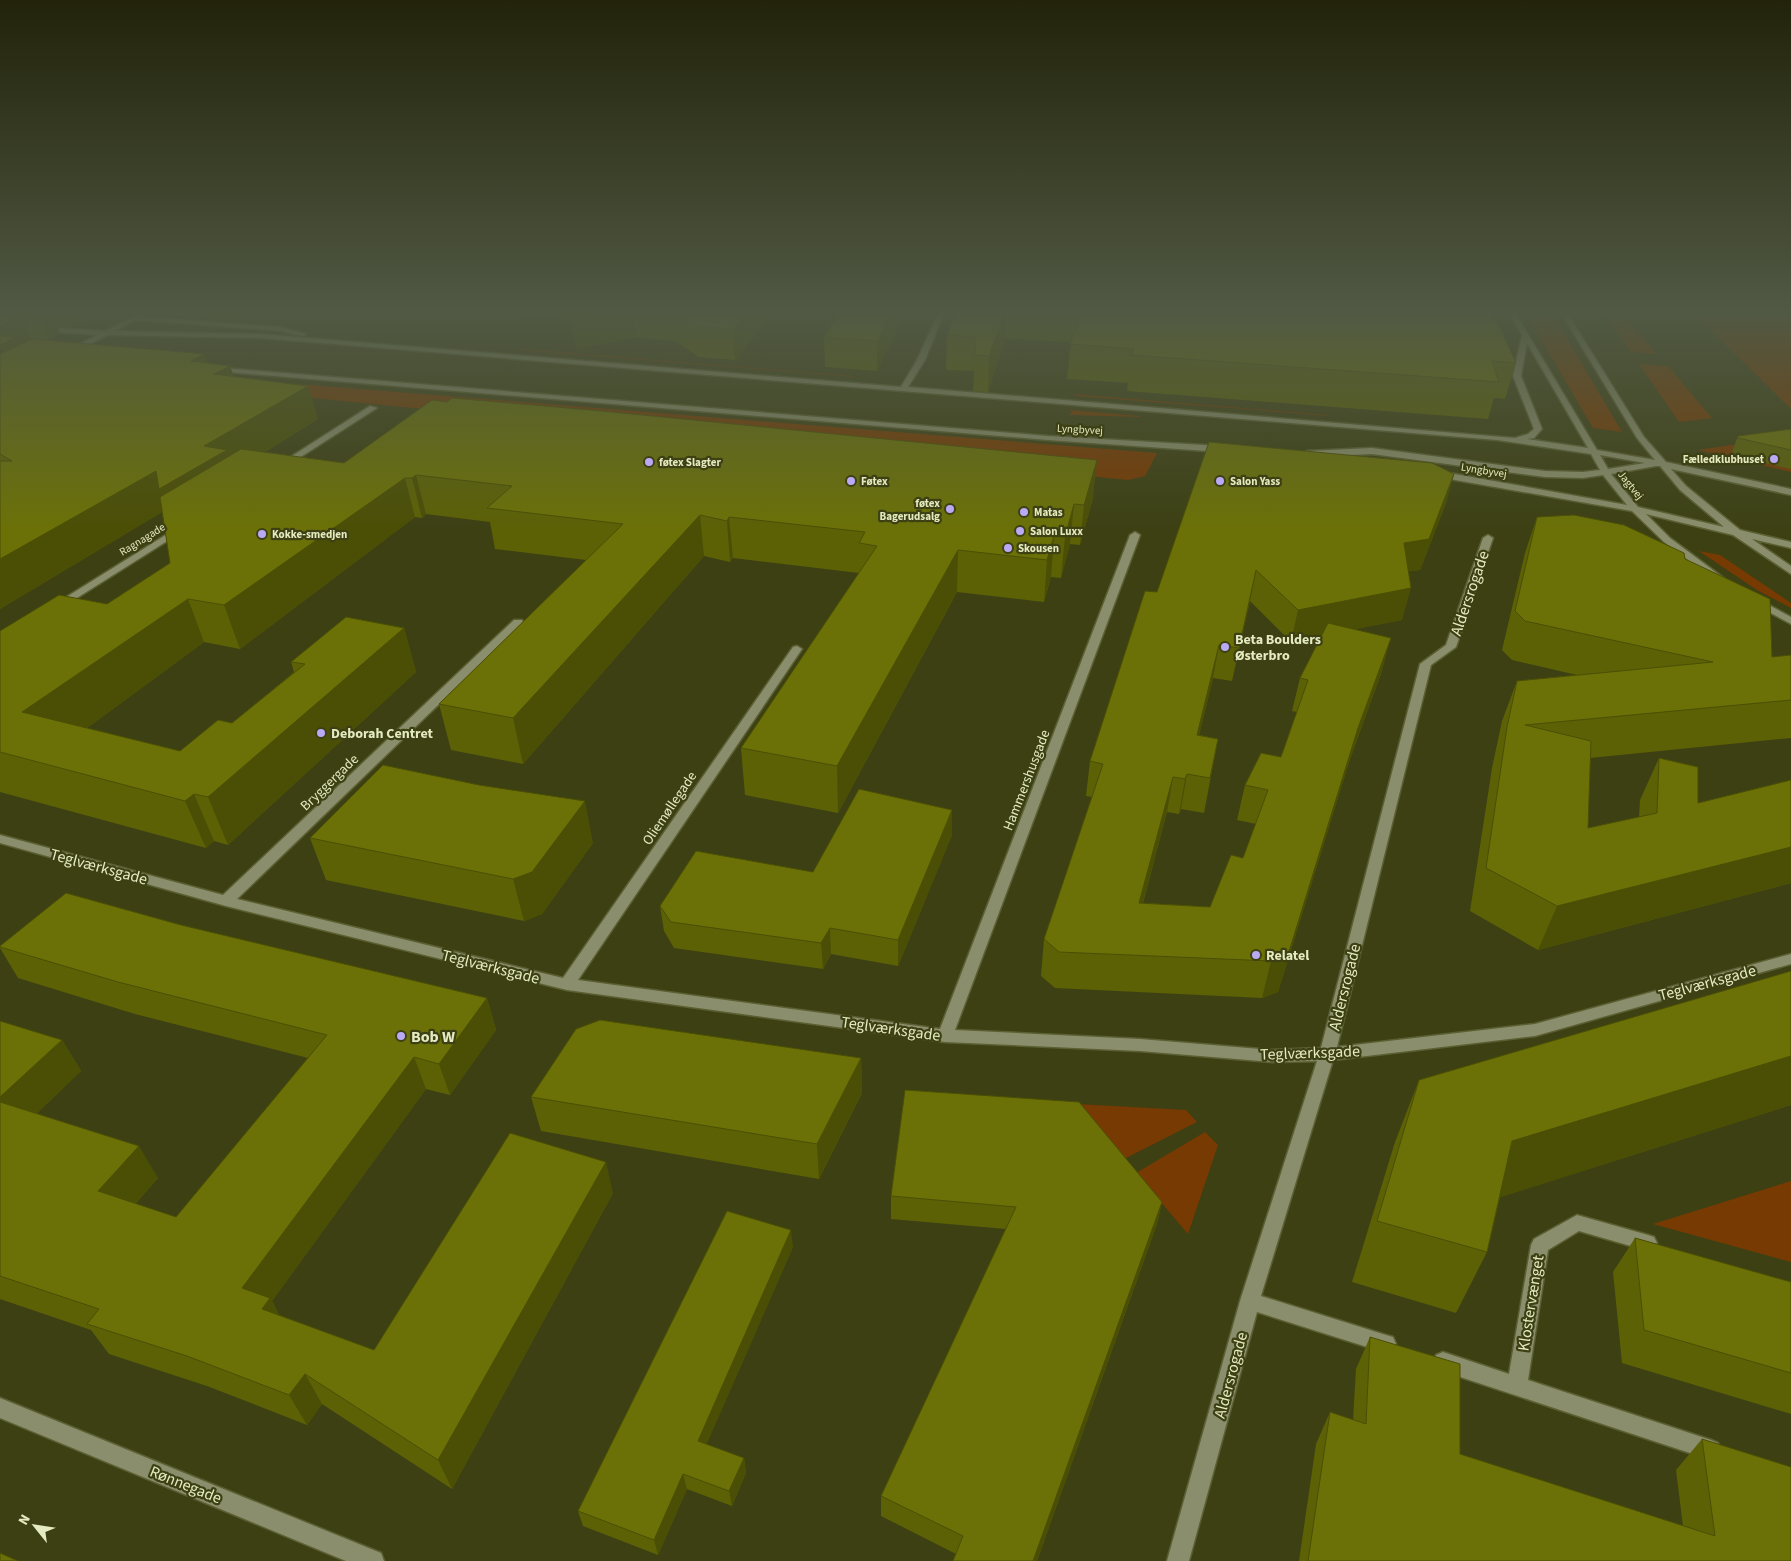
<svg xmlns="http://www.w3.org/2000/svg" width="1791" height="1561" viewBox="0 0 1791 1561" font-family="'Source Sans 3',sans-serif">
  <rect width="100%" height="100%" fill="#3d4013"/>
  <path fill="#773a02" d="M 1524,311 L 1551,311 L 1622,432 L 1593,428 Z
    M 1691,311 L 1791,311 L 1791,407 L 1790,408 Z
    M 1604,314 L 1623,315 L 1657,354 L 1631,352 Z
    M 523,349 L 854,376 L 856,377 L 519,350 Z
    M 1639,364 L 1668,366 L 1712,418 L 1679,422 Z
    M 286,383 L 1157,453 L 1145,476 L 1128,480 L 283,395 L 275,385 Z
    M 1073,394 L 1328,415 L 1331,416 L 1076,396 Z
    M 1070,410 L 1139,416 L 1140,417 L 1072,415 L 1069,414 L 1072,412 Z
    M 1791,436 L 1791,472 L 1698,450 Z
    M 1699,551 L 1720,555 L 1791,603 L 1791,608 L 1757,590 Z
    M 1076,1104 L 1186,1110 L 1197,1122 L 1124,1159 Z
    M 1205,1132 L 1218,1145 L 1188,1234 L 1136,1173 Z
    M 1791,1181 L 1791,1262 L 1653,1224 Z"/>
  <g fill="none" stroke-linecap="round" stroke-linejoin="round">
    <g stroke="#5b5f32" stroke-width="3">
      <path id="minor" d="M 939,311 L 945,311 L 925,360 L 908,387 L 1515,438 L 1528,434 L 1534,429 L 1513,376 L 1522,335 L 1508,311 L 1514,311 L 1597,450 L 1655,460 L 1637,438 L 1560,311 L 1566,311 L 1644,437 L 1666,462 L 1791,489 L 1791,495 L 1671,469 L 1686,486 L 1740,530 L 1791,542 L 1791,548 L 1752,539 L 1791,566 L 1791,574 L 1733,535 L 1646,514 L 1670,538 L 1725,579 L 1720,582 L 1716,581 L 1664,542 L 1632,511 L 1438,477 L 1434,474 L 1438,471 L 1627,505 L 1603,475 L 1583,478 L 1545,477 L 1372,454 L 1307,457 L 1303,454 L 1307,451 L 1372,448 L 1545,471 L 1583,472 L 1600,470 L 1591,454 L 1497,440 L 260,338 L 108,335 L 72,353 L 69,353 L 69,349 L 98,335 L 42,331 L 39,329 L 42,327 L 105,331 L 140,313 L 143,315 L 142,317 L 280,327 L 306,334 L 303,336 L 280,331 L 135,320 L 115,331 L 260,334 L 901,387 L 917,360 ZM 1527,343 L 1588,448 L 1527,439 L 1534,438 L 1542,429 L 1521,376 ZM 1600,455 L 1645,463 L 1608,469 ZM 1656,466 L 1660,466 L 1680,490 L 1724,527 L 1638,507 L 1611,474 Z
        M 212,367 L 1048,436 L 1222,446 L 1226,449 L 1222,452 L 1048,440 L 215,371 L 212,371 Z
        M 370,406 L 377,408 L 285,467 L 278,465 Z
        M 180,526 L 183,527 L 183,531 L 61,608 L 57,609 L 52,606 Z
        M 1135,532 L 1140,535 L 955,1030 L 1140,1039 L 1272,1050 L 1321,1048 L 1420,664 L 1446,645 L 1483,538 L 1488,535 L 1493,538 L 1456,647 L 1431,665 L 1337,1047 L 1535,1024 L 1791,954 L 1791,964 L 1535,1036 L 1333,1060 L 1261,1296 L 1386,1335 L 1393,1337 L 1396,1344 L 1393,1351 L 1386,1353 L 1257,1312 L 1189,1561 L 1167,1561 L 1240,1301 L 1317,1061 L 1272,1062 L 1140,1051 L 945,1042 L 567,990 L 226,906 L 0,843 L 0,835 L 223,895 L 514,620 L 522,620 L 523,622 L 522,624 L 237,899 L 563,978 L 793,647 L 797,646 L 802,649 L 578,980 L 940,1029 L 1130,535 Z
        M 1756,598 L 1791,617 L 1791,624 L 1752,603 L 1751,601 L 1752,599 Z
        M 1577,1215 L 1648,1235 L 1654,1237 L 1657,1243 L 1654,1249 L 1648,1251 L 1579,1231 L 1548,1250 L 1528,1380 L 1711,1440 L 1718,1443 L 1721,1450 L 1718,1457 L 1711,1460 L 1436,1369 L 1433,1362 L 1436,1355 L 1443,1352 L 1509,1374 L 1531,1245 L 1534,1239 Z
        M 0,1398 L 381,1553 L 384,1561 L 346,1561 L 0,1418 Z"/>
    </g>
    <use href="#minor" fill="#8a8e6c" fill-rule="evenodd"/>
  </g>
  <path fill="#5c6106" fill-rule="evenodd" d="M 0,311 L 104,311 L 73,327 L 57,326 L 60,334 L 48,340 L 30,338 L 31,339 L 204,354 L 207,363 L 230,366 L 234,377 L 318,419 L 265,452 L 344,463 L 1093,498 L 1080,545 L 1070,544 L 1061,578 L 1051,577 L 1044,602 L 957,592 L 838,813 L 745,795 L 741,748 L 859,573 L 733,558 L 730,562 L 704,556 L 523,764 L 451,750 L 439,704 L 586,560 L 495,549 L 490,522 L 426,514 L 422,518 L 415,517 L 240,649 L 204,642 L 87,728 L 180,751 L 232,723 L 294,672 L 291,662 L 404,628 L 416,672 L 228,845 L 214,841 L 206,848 L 0,792 L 0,631 L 107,604 L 170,563 L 162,512 L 0,609 Z
    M 125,311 L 254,311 L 237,319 Z
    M 473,311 L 774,311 L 735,360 L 699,357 L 675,341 L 636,337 L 576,349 L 571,319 L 572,318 Z
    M 841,311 L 906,311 L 877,371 L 825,367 L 824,337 Z
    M 957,311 L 1492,311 L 1516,363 L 1505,399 L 1494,398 L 1488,419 L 1127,391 L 1128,383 L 1067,379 L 1071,342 L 1005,338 L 988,392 L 973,391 L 974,371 L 946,370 L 947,335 Z
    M 1791,429 L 1791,469 L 1731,455 L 1738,436 Z
    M 1446,503 L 1420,570 L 1409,571 L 1402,620 L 1354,629 L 1382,671 L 1349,762 L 1278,992 L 1262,998 L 1055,988 L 1041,976 L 1044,939 L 1092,797 L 1086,796 L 1090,761 L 1157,592 ZM 1250,601 L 1291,642 L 1321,636 L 1300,678 L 1292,711 L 1297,712 L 1281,757 L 1245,785 L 1237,820 L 1256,824 L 1243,858 L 1210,907 L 1143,903 L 1167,812 L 1179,814 L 1181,809 L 1204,813 L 1218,739 L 1199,735 L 1213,678 L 1232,681 Z
    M 1537,517 L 1685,559 L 1772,657 L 1791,655 L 1791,738 L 1590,758 L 1588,828 L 1639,817 L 1640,800 L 1659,758 L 1698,803 L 1791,780 L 1791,883 L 1538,950 L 1470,911 L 1492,768 L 1502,721 L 1517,681 L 1577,675 L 1512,660 L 1502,650 L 1525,553 Z
    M 952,810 L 952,835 L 898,966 L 831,954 L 823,969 L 674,948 L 664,931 L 660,906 L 813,872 Z
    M 310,838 L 593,843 L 542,914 L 524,921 L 326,880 Z
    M 181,925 L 487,998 L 496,1030 L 450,1095 L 426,1089 L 272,1301 L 279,1315 L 374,1350 L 613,1193 L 452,1489 L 322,1404 L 307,1425 L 207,1386 L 109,1354 L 91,1330 L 0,1299 L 0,1021 L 62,1040 L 81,1071 L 37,1113 L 158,1178 L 135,1204 L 176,1217 L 308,1058 L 135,1014 L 18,978 L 0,948 L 0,946 Z
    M 1791,971 L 1791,1105 L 1500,1197 L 1487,1252 L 1456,1313 L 1352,1282 L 1395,1142 L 1419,1080 Z
    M 861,1058 L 862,1093 L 819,1179 L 541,1131 L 531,1097 Z
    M 891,1196 L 1162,1202 L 1157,1224 L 1037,1561 L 953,1561 L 956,1554 L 881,1516 L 881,1496 L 1006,1229 L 891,1219 Z
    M 1635,1238 L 1791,1282 L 1791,1414 L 1622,1363 L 1613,1272 Z
    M 793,1247 L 706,1445 L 744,1458 L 746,1473 L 732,1506 L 687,1489 L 658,1555 L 583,1526 L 578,1511 Z
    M 1370,1337 L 1460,1454 L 1683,1526 L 1676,1470 L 1702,1439 L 1791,1561 L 1299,1561 L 1316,1444 L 1330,1412 L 1353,1420 L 1356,1369 Z"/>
  <path fill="#4b4f05" d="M 36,311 L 51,311 L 60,334 L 48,340 Z
    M 66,311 L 104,311 L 73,327 Z
    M 235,311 L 254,311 L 237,319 Z
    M 615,311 L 632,311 L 636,337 L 576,349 L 571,319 Z
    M 748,311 L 774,311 L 735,360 L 733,329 Z
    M 892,311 L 906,311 L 877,371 L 877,341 Z
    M 1005,311 L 1007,311 L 1005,338 L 988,392 L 989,356 Z
    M 21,316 L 34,347 L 0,384 L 0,326 Z
    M 204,354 L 215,386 L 191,361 Z
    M 230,366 L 241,398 L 214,374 Z
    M 308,386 L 318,419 L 234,471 L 167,509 L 0,609 L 0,559 L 156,471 L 204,446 Z
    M 1097,460 L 1093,498 L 1080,545 L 1084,505 Z
    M 1454,474 L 1446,503 L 1420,570 L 1396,573 L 1404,543 Z
    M 416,475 L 426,514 L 422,518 L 412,478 Z
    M 405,478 L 415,517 L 240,649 L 224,605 Z
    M 1074,504 L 1070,544 L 1061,578 L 1065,537 Z
    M 700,515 L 704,556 L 523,764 L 513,718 Z
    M 729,517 L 733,558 L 730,562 L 727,521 Z
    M 1054,536 L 1051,577 L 1044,602 L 1047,560 Z
    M 958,550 L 957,592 L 838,813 L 837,766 Z
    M 1256,570 L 1250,601 L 1232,681 L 1239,648 Z
    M 1411,588 L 1402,620 L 1291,642 L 1298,610 Z
    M 188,599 L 204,642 L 46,758 L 22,712 Z
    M 404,628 L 416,672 L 228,845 L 208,797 Z
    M 1391,638 L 1382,671 L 1349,762 L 1278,992 L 1262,998 L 1271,961 Z
    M 1219,645 L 1213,678 L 1191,769 L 1197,735 Z
    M 1187,774 L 1181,809 L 1179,814 L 1185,779 Z
    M 1173,777 L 1167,812 L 1133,939 L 1139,903 Z
    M 194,794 L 214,841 L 206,848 L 185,801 Z
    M 585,801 L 593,843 L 542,914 L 524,921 L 513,879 Z
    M 952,810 L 952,835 L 898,966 L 898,940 Z
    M 1791,847 L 1791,883 L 1538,950 L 1557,906 Z
    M 830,928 L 831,954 L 823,969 L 821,943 Z
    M 487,998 L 496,1030 L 450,1095 L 439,1064 Z
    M 62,1040 L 81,1071 L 18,1132 L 0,1106 L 0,1097 Z
    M 1791,1056 L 1791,1105 L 1482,1203 L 1512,1141 Z
    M 414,1057 L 426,1089 L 272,1301 L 287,1329 L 280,1339 L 242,1288 Z
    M 861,1058 L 862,1093 L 819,1179 L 817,1144 Z
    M 139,1146 L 158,1178 L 118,1222 L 98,1191 Z
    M 606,1162 L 613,1193 L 452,1489 L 438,1460 Z
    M 1162,1202 L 1157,1224 L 1037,1561 L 1033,1561 Z
    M 791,1230 L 793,1247 L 701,1457 L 698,1441 Z
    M 305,1374 L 322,1404 L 307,1425 L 289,1395 Z
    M 744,1458 L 746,1473 L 732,1506 L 729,1491 Z
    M 683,1474 L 687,1489 L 658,1555 L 654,1540 Z"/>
  <path fill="#6b7107" stroke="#4b4f05" d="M 582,311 L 615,311 L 571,319 Z
    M 672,311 L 748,311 L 733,329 L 696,326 Z
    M 841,311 L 892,311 L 877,341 L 824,337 Z
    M 957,311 L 1005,311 L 989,356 L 975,355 L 975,337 L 947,335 Z
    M 1083,311 L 1492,311 L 1516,363 L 1492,361 L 1499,382 L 1131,355 L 1134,349 L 1070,344 Z
    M 0,314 L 21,316 L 0,326 Z
    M 0,336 L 15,337 L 0,345 Z
    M 32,339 L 204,354 L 191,361 L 230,366 L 214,374 L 308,386 L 204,446 L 227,450 L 159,489 L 156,471 L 0,559 L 0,461 L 12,461 L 0,454 L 0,354 Z
    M 452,398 L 602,411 L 1097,460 L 1084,505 L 1074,504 L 1065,537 L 1054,536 L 1047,560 L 958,550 L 837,766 L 741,748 L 877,546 L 859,543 L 865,532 L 729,517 L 727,521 L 700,515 L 513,718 L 439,704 L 623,524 L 487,508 L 512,486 L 416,475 L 412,478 L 405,478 L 224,605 L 188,599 L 22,712 L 180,751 L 218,720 L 232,723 L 305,664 L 291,662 L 346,617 L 404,628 L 208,797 L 194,794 L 185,801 L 0,752 L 0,631 L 59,595 L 107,604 L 170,563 L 160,497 L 241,449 L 344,463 L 432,400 L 447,402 Z
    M 1791,429 L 1791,450 L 1738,438 L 1738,436 Z
    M 1209,442 L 1432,463 L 1454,474 L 1429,539 L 1404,543 L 1411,588 L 1298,610 L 1256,570 L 1239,648 L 1219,645 L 1197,735 L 1218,739 L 1210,778 L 1187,774 L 1185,779 L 1173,777 L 1139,903 L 1210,907 L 1231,855 L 1243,858 L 1268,790 L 1245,785 L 1261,753 L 1281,757 L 1308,680 L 1300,678 L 1328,623 L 1391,638 L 1358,728 L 1288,955 L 1271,961 L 1059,952 L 1044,939 L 1103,764 L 1090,761 L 1145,591 L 1157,592 Z
    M 1574,515 L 1624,525 L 1684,553 L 1685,559 L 1770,599 L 1772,657 L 1791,655 L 1791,700 L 1525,725 L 1591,741 L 1588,828 L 1657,813 L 1659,758 L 1698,767 L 1698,803 L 1791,780 L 1791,847 L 1557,906 L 1486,868 L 1507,727 L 1517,681 L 1713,662 L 1525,621 L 1515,611 L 1537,517 Z
    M 383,765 L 479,785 L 585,801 L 532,872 L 513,879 L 310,838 Z
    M 859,789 L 952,810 L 898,940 L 830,928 L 821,943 L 671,922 L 660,906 L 696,851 L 813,872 Z
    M 66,893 L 181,925 L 487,998 L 439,1064 L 414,1057 L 242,1288 L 270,1298 L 262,1309 L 374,1350 L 510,1133 L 606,1162 L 438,1460 L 305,1374 L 289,1395 L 187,1356 L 87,1324 L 99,1309 L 0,1276 L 0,1102 L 139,1146 L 98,1191 L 176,1217 L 327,1035 L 118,982 L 0,947 L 0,946 Z
    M 1791,971 L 1791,1056 L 1512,1141 L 1487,1252 L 1377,1221 L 1419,1080 Z
    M 600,1020 L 861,1058 L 817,1144 L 531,1097 L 576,1029 Z
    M 0,1021 L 62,1040 L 0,1097 Z
    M 905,1090 L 1079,1102 L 1162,1202 L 1033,1561 L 953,1561 L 963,1536 L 881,1496 L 1016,1207 L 891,1196 Z
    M 727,1211 L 791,1230 L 698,1441 L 744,1458 L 729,1491 L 683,1474 L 654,1540 L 578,1511 Z
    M 1635,1238 L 1791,1282 L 1791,1373 L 1644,1330 Z
    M 1370,1337 L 1460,1364 L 1460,1454 L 1715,1536 L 1702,1439 L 1791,1467 L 1791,1561 L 1308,1561 L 1330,1412 L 1366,1424 Z
    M 0,1553 L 18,1561 L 0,1561 Z"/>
  <linearGradient id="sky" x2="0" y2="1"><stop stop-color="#22230a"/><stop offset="0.59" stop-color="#515944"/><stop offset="1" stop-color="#515944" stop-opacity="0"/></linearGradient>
  <rect width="1791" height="529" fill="url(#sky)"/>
  <g fill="#baaaf6" stroke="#3d4013" stroke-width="2">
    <circle cx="1774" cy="459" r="5"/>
    <circle cx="649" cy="462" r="5"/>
    <circle cx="851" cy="481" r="5"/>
    <circle cx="1220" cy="481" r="5"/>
    <circle cx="950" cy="509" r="5"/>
    <circle cx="1024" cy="512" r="5"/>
    <circle cx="1020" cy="531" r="5"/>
    <circle cx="262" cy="534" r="5"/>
    <circle cx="1008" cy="548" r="5"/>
    <circle cx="1225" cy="647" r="5"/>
    <circle cx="321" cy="733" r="5"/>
    <circle cx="1256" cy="955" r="5"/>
    <circle cx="401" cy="1036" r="5"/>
  </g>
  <g text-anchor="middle" stroke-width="4.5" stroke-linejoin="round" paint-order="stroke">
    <g font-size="11" fill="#e5eac1" stroke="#3d4013">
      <text transform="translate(1080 429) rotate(3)" y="4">Lyngbyvej</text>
      <text transform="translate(1484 470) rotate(9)" y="4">Lyngbyvej</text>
      <text transform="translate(1631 485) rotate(51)" y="4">Jagtvej</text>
      <text transform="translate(142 539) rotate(-32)" y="4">Ragnagade</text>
    </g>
    <g font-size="11" font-weight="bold" fill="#e5eac1" stroke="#3d4013" text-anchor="start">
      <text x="1764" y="463" text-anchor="end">Fælledklubhuset</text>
      <text x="659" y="466">føtex Slagter</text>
      <text x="861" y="485">Føtex</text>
      <text x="1230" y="485">Salon Yass</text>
      <text x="940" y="507" text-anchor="end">føtex<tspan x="940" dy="13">Bagerudsalg</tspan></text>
      <text x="1034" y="516">Matas</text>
      <text x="1030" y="535">Salon Luxx</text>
      <text x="272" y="538">Kokke-smedjen</text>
      <text x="1018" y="552">Skousen</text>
    </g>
    <g font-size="14" font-weight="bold" fill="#e5eac1" stroke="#3d4013" text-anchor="start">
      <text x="1235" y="644">Beta Boulders<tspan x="1235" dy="16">Østerbro</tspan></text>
      <text x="331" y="738">Deborah Centret</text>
      <text x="1266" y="960">Relatel</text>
    </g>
    <g font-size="14" fill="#e5eac1" stroke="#3d4013">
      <text transform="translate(1026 780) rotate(-69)" y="5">Hammershusgade</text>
      <text transform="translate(329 782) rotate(-44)" y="5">Bryggergade</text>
      <text transform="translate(669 808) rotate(-56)" y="5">Oliemøllegade</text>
    </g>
    <g font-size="16" fill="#e5eac1" stroke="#3d4013">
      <text transform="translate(1469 593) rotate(-71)" y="6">Aldersrogade</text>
      <text transform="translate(99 866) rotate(15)" y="6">Teglværksgade</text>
      <text transform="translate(491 966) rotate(14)" y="6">Teglværksgade</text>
      <text transform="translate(1707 982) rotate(-15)" y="6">Teglværksgade</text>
      <text transform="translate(1344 987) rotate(-76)" y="6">Aldersrogade</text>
      <text transform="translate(891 1028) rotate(8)" y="6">Teglværksgade</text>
      <text transform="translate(1310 1052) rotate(-2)" y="6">Teglværksgade</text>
      <text transform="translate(1530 1303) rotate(-81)" y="6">Klostervænget</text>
      <text transform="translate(1230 1375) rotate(-75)" y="6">Aldersrogade</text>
      <text transform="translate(186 1484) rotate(22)" y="6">Rønnegade</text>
    </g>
    <g font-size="16" font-weight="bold" fill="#e5eac1" stroke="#3d4013" text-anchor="start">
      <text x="411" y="1042">Bob W</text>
    </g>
  </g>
  <g transform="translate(35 1526) rotate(300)" stroke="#3d4013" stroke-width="4" paint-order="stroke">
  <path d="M0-4L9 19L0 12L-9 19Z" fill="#e5eac1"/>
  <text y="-8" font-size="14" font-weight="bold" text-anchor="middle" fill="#e5eac1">N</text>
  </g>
</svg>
